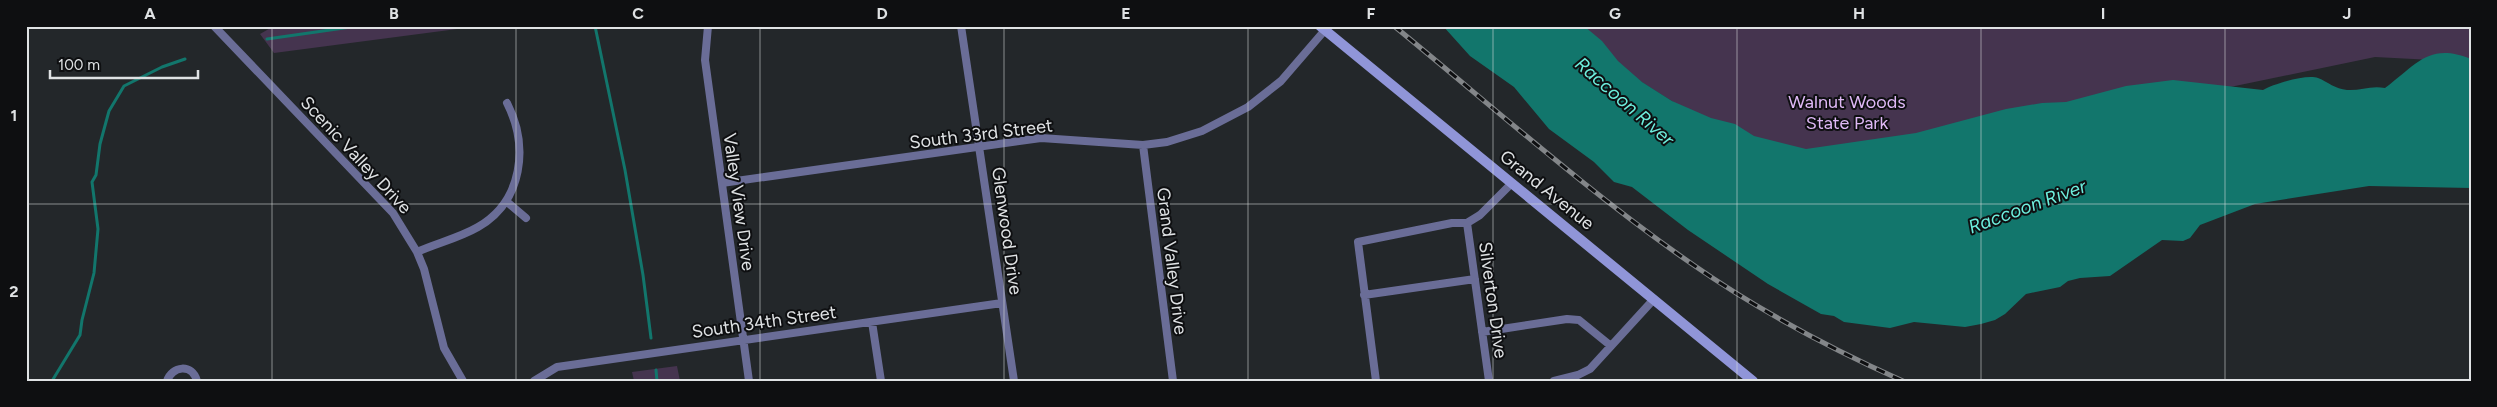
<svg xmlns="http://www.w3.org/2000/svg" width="2497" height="407" viewBox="0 0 2497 407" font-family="Figtree,sans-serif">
  <rect width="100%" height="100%" fill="#23272a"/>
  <path fill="#45344f" d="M 274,26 L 480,26 L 274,53 L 260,34 Z
    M 1552,26 L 2471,26 L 2471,62 L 2375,57 L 2071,120 L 1830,200 Z
    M 677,366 L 680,381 L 634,381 L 632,372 Z"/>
  <path fill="#12766c" d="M 1443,26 L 1584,26 L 1602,41 L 1618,61 L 1642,82 L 1672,101 L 1711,118 L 1735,124 L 1754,136 L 1806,149 L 1916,133 L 2006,109 L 2042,103 L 2066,102 L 2126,86 L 2173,80 L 2263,90 C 2273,84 2306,74 2318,78 C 2328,82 2335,89 2347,90 C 2360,91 2371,85 2385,88 C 2417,64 2429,42 2471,59 L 2471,188 L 2369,186 L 2255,204 L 2200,225 L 2190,238 L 2183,241 L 2162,240 L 2110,276 L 2080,278 L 2068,281 L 2060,287 L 2026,294 L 2005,314 L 1995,320 L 1981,324 L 1965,327 L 1914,322 L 1890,328 L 1844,322 L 1834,316 L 1821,314 L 1768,284 L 1688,230 L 1632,187 L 1614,182 L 1594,162 L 1549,129 L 1514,87 L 1470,56 Z"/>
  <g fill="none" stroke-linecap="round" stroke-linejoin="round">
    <path stroke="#12766c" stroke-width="3" d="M 595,26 L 625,170 L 643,275 L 651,338
      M 267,39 L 358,26
      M 656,370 L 657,381
      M 52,381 L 80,335 L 82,320 L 94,273 L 98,229 L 92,182 L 96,175 L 100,144 L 109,111 L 124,86 L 162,67 L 185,59"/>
    <path stroke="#6a6d97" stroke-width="8" d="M 214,26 L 393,213 L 417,252 L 424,269 L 444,348 L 463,381
      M 708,26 L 705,60 L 749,381
      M 961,26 L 1014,381
      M 1143,145 L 1173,381
      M 722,183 L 1041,138 L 1143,145 L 1167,142 L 1202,131 L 1248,107 L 1281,81 L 1325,30
      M 506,201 L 526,218
      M 1467,223 L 1489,381
      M 417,252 C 437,243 459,238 478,227 C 523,201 529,146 507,103
      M 1364,295 L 1475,279
      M 872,322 L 881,381
      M 1482,332 L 1567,319 L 1579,320 L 1611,346
      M 167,381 C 172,366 192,363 197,381
      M 534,381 L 557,367 L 1002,303
      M 1376,381 L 1358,242 L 1452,223 L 1467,223 L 1480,215 L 1512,183
      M 1554,381 L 1578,375 L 1590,369 L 1654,299"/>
    <path stroke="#9095d8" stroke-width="10" d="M 1320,26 L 1753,381"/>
    <g stroke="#838689" stroke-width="5">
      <path id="rail" d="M 1394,26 C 1492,106 1588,192 1692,264 C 1758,310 1829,348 1903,381"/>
    </g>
    <use href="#rail" stroke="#0e0f11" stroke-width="3" stroke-dasharray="9" stroke-linecap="butt"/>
  </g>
  <path fill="none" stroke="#dfe2e4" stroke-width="1" stroke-opacity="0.55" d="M 272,26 L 272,381M 516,26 L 516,381M 760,26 L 760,381M 1004,26 L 1004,381M 1248,26 L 1248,381M 1493,26 L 1493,381M 1737,26 L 1737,381M 1981,26 L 1981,381M 2225,26 L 2225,381M 26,204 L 2471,204"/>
  <g text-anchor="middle" stroke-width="4" stroke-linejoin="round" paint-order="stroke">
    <g font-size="18" fill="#deb8f5" stroke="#0e0f11">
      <text x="1847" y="108">Walnut Woods<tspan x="1847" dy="21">State Park</tspan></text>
    </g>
    <g font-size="18" fill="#dfe2e4" stroke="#0e0f11">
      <text transform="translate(981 134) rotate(-7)" y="6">South 33rd Street</text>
      <text transform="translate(356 155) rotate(47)" y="6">Scenic Valley Drive</text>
      <text transform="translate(1547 190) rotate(39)" y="6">Grand Avenue</text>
      <text transform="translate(739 202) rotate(82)" y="6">Valley View Drive</text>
      <text transform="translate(1007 231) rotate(82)" y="6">Glenwood Drive</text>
      <text transform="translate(1172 261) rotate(83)" y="6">Grand Valley Drive</text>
      <text transform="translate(1493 300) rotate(82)" y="6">Silverton Drive</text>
      <text transform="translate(764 322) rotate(-8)" y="6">South 34th Street</text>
    </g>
    <g font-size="19" font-style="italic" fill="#6eeedd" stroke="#0e0f11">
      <text transform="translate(1625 101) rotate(41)" y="7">Raccoon River</text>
      <text transform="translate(2027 206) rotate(-20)" y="7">Raccoon River</text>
    </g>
  </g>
  <rect width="2497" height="407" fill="none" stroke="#0e0f11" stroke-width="55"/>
  <path d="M50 70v8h148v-8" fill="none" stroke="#dfe2e4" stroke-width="2.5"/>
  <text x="58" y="70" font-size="15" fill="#dfe2e4" stroke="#0e0f11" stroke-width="4" paint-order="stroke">100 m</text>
  <rect x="28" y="28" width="2442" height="352" fill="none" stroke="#dfe2e4" stroke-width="2"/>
  <g font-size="16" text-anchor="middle" font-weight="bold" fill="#dfe2e4">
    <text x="150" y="19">A</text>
    <text x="394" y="19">B</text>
    <text x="638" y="19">C</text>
    <text x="882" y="19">D</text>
    <text x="1126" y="19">E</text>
    <text x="1371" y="19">F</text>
    <text x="1615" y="19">G</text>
    <text x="1859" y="19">H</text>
    <text x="2103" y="19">I</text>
    <text x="2347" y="19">J</text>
    <text x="14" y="121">1</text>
    <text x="14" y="297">2</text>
  </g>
</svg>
